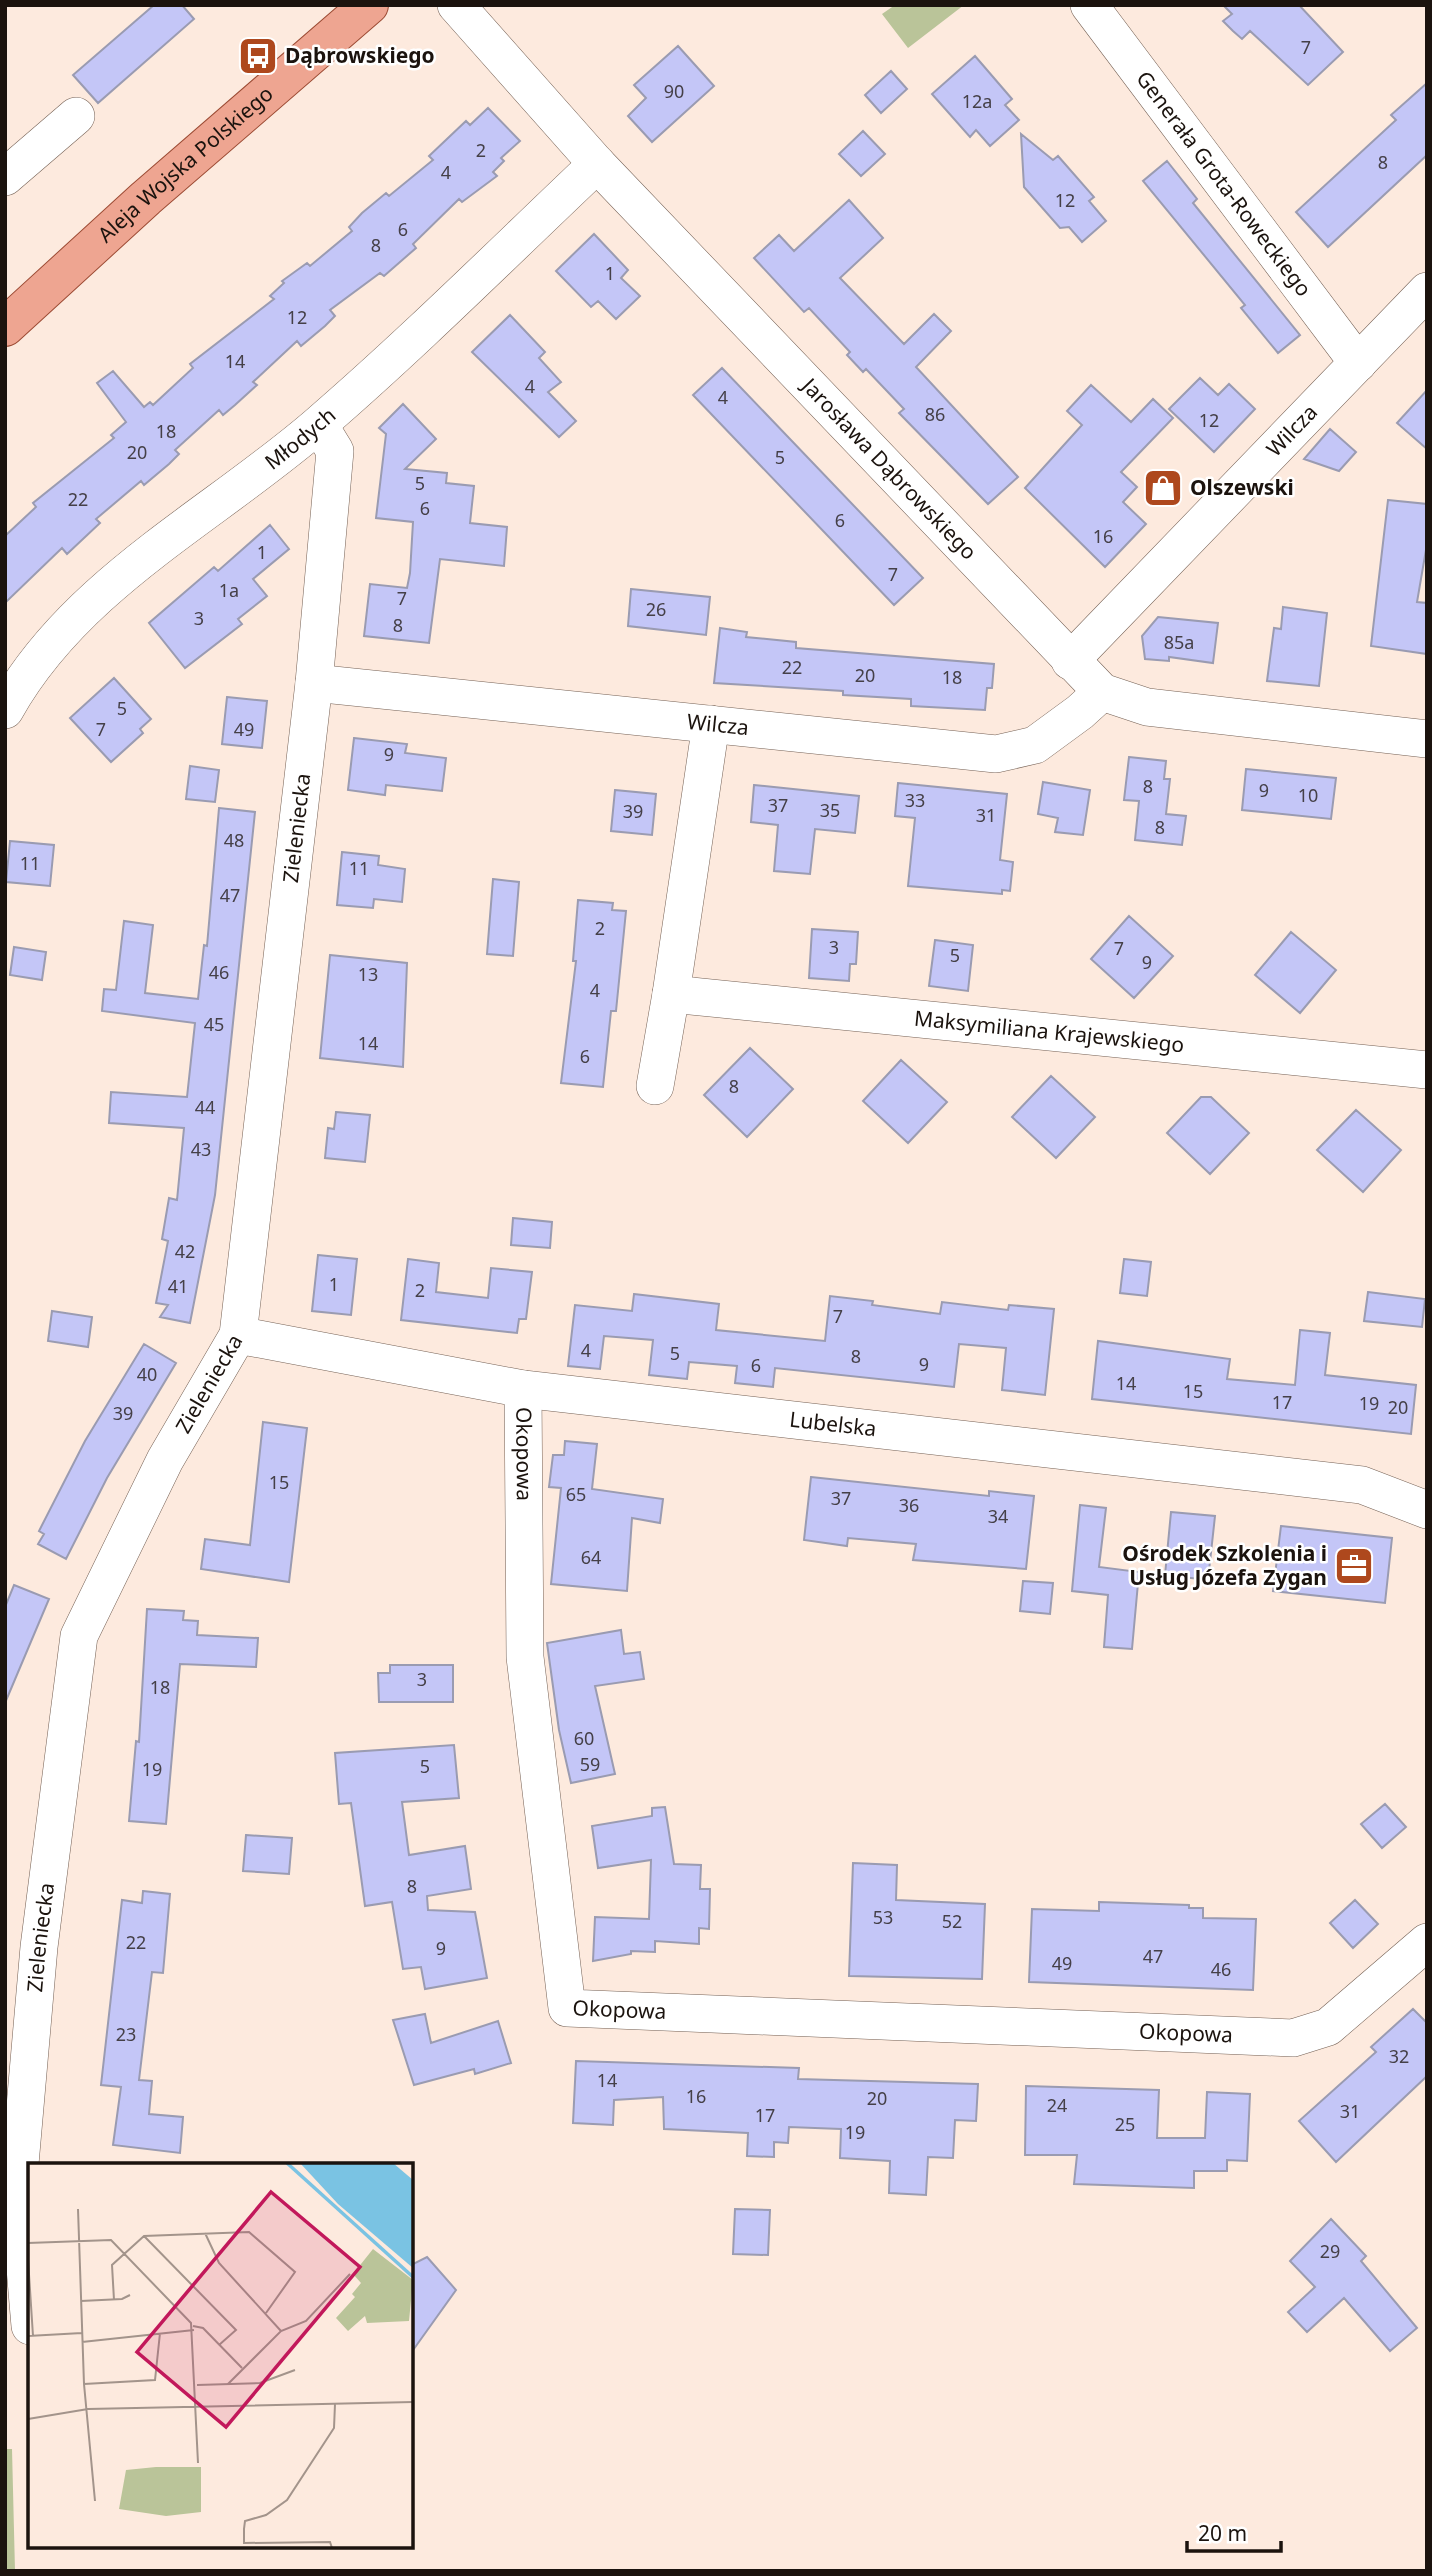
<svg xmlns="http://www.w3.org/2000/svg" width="1432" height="2576" viewBox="0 0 1432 2576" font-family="'Noto Sans',sans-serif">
  <rect width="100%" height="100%" fill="#fdeade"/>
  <path fill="#bac499" d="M 895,5 L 964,5 L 908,48 L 882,14 Z
    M 5,2449 L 12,2449 L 15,2571 L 5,2571 Z"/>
  <path fill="#c4c6f7" stroke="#9a9bb1" stroke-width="2" d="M 154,5 L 182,5 L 194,19 L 98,103 L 73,75 Z
    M 1223,5 L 1299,5 L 1343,52 L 1308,85 L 1250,31 L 1242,39 L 1233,31 L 1223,21 L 1232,14 Z
    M 678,46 L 714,86 L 652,142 L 628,116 L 646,98 L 634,85 Z
    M 975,56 L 1012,99 L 1005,105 L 1019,120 L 990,146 L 976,130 L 970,137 L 932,94 Z
    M 891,71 L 907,89 L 881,113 L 865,95 Z
    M 1427,83 L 1427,155 L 1328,247 L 1296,212 L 1396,120 L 1391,115 Z
    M 488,108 L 520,141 L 501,158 L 504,161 L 493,172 L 497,176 L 462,202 L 459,199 L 413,244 L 416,248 L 384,276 L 380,273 L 330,310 L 335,316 L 325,326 L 301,346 L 297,341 L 253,382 L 257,385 L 235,405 L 223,415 L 219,410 L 175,450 L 179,454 L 169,464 L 144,485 L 141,481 L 96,519 L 100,523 L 67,554 L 62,548 L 5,603 L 5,536 L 36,507 L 33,503 L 114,438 L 111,435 L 126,422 L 97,383 L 113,371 L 144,407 L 150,402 L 153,405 L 193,368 L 190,364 L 274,299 L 270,296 L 284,283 L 282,281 L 307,263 L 310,266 L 352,231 L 349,227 L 362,213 L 386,193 L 389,196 L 433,160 L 429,156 L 466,121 L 470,125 Z
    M 863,131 L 885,154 L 861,176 L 839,154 Z
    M 1021,134 L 1053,160 L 1058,156 L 1094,197 L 1089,201 L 1106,221 L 1082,242 L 1069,227 L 1060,228 L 1024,187 Z
    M 1167,161 L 1197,199 L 1193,203 L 1300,335 L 1278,353 L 1241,308 L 1245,305 L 1143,181 Z
    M 849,200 L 883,238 L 840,278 L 904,344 L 934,314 L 951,331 L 916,367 L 1018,477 L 988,504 L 899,413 L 904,409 L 866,369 L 863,372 L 847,355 L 850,352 L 809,308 L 804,312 L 754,258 L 779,235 L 794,251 Z
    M 594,234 L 628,270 L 621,278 L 640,296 L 616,319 L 598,301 L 591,307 L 556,271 Z
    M 510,315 L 545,352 L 539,358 L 561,382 L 548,392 L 576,421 L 559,437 L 472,352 Z
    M 722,368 L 923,578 L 894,605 L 693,395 Z
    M 1200,378 L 1218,395 L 1229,384 L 1255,409 L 1214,452 L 1169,409 Z
    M 1091,385 L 1131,422 L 1153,399 L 1173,418 L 1121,472 L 1137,487 L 1123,502 L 1146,524 L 1105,567 L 1025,488 L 1082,425 L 1067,411 Z
    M 1427,390 L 1427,449 L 1397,423 Z
    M 403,404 L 436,439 L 405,469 L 447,473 L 446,483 L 474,486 L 470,523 L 507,527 L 504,566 L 440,559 L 429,643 L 364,636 L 370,584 L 407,588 L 410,573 L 413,522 L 376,518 L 386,434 L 379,428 Z
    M 1330,429 L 1356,452 L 1339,471 L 1304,459 Z
    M 1388,500 L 1427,504 L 1427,544 L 1417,602 L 1427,603 L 1427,654 L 1371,646 Z
    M 270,525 L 289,549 L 253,579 L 267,596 L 238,619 L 242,624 L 185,668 L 149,623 L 214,567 L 218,571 Z
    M 631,589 L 710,597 L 706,635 L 628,626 Z
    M 1283,607 L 1327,613 L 1319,686 L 1267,681 L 1274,628 L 1281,629 Z
    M 1158,617 L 1218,623 L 1213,663 L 1169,657 L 1169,661 L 1145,659 L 1142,636 Z
    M 720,628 L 747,632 L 746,637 L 796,642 L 796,648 L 994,664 L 992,688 L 987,688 L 985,710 L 911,706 L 911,699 L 843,695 L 843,691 L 714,683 Z
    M 114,678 L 151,719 L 140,729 L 143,733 L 111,762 L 70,718 Z
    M 227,697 L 267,701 L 262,748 L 222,744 Z
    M 354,738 L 407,744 L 405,753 L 446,758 L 442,791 L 386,785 L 385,795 L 348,790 Z
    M 1129,757 L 1166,761 L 1164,779 L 1170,779 L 1166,814 L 1186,816 L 1182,845 L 1135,840 L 1139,801 L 1124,800 Z
    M 190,766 L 219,770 L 215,802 L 186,799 Z
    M 1246,769 L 1336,778 L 1331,819 L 1242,810 Z
    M 1043,782 L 1090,790 L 1083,835 L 1055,832 L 1058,818 L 1038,814 Z
    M 898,783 L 1007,794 L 1000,860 L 1013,862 L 1010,891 L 1002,890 L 1002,894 L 908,886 L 915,818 L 895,816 Z
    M 754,785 L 859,796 L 855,833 L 815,829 L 810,874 L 774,871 L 778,825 L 751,822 Z
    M 615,790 L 656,794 L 652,835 L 611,831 Z
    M 219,808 L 255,812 L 215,1195 L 190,1323 L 160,1317 L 168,1305 L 156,1303 L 168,1241 L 162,1239 L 169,1198 L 177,1200 L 184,1128 L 109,1123 L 111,1092 L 187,1097 L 195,1023 L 102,1011 L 104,989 L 116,990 L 124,921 L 153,925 L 145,993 L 198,999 L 204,945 L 207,946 Z
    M 10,841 L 54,845 L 50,886 L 6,882 Z
    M 342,852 L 379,856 L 378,865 L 405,869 L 402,902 L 374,899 L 373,908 L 337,905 Z
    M 493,879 L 519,882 L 513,956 L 487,954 Z
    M 578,900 L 613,903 L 612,910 L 626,911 L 616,1011 L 611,1011 L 603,1087 L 561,1083 L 576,961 L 573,961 Z
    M 1129,916 L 1173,956 L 1134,998 L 1091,959 Z
    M 812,929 L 858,932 L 856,964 L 850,964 L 849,981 L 809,978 Z
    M 1291,932 L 1336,970 L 1300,1013 L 1255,975 Z
    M 935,940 L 973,945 L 968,991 L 929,986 Z
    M 14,947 L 46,952 L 42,980 L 10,975 Z
    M 330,955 L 407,963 L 403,1067 L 320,1058 Z
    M 750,1048 L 793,1089 L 747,1137 L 704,1095 Z
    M 901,1060 L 947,1102 L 908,1143 L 863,1101 Z
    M 1051,1076 L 1095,1117 L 1056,1158 L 1012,1117 Z
    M 1201,1097 L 1211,1097 L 1249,1133 L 1210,1174 L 1167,1133 Z
    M 1356,1110 L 1401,1150 L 1363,1192 L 1317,1150 Z
    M 336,1112 L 370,1115 L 365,1162 L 325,1158 L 328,1128 L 334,1129 Z
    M 513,1218 L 552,1222 L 550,1248 L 511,1245 Z
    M 318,1255 L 357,1259 L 351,1315 L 312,1311 Z
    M 408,1259 L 439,1263 L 436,1292 L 488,1298 L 491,1268 L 532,1272 L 526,1319 L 519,1319 L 517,1333 L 401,1320 Z
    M 1124,1259 L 1151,1262 L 1147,1296 L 1120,1293 Z
    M 1368,1292 L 1425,1299 L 1422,1327 L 1364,1321 Z
    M 634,1294 L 719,1304 L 716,1330 L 825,1341 L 830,1296 L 873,1301 L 872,1305 L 940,1314 L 942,1302 L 1008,1310 L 1009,1305 L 1054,1309 L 1045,1395 L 1002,1390 L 1006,1348 L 959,1344 L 954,1387 L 775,1368 L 773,1387 L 735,1383 L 737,1366 L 689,1362 L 687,1379 L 649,1375 L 653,1340 L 604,1336 L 600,1369 L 568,1366 L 575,1305 L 632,1311 Z
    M 52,1311 L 92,1317 L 88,1347 L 48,1341 Z
    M 1300,1330 L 1330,1333 L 1325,1375 L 1416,1385 L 1411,1434 L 1092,1399 L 1098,1341 L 1230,1359 L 1227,1379 L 1295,1385 Z
    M 144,1344 L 176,1363 L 107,1478 L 66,1559 L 38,1544 L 44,1534 L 39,1531 L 85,1441 Z
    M 263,1422 L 307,1428 L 289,1582 L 201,1569 L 205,1539 L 250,1545 Z
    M 565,1441 L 597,1444 L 592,1489 L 663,1499 L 660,1523 L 632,1518 L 627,1591 L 551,1584 L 561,1488 L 549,1487 L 553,1455 L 564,1455 Z
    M 811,1477 L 989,1496 L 989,1491 L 1034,1496 L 1026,1569 L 913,1560 L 916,1544 L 848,1538 L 847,1546 L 804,1540 Z
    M 1080,1505 L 1106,1508 L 1099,1567 L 1139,1572 L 1132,1649 L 1104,1647 L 1108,1595 L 1072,1591 Z
    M 1171,1512 L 1215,1516 L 1208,1580 L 1165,1575 Z
    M 1281,1526 L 1392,1538 L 1385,1603 L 1273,1591 Z
    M 1023,1581 L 1053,1583 L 1050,1614 L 1020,1611 Z
    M 14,1585 L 49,1599 L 5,1703 L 5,1607 Z
    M 147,1609 L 184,1611 L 183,1620 L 198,1621 L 197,1635 L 258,1638 L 256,1667 L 180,1664 L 166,1824 L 129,1821 L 136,1741 L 139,1742 Z
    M 621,1630 L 624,1654 L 640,1652 L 644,1679 L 595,1686 L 615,1774 L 571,1783 L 559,1730 L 547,1643 Z
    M 390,1665 L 453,1665 L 453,1702 L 379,1702 L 378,1673 L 390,1673 Z
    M 454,1745 L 459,1798 L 402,1802 L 409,1855 L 465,1846 L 471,1889 L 427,1896 L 428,1910 L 475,1912 L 487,1978 L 425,1989 L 421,1967 L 403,1969 L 392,1902 L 365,1906 L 351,1803 L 339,1804 L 335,1753 Z
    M 1385,1804 L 1406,1827 L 1382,1848 L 1361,1824 Z
    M 665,1807 L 674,1864 L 701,1865 L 700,1889 L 710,1889 L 709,1929 L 699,1928 L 699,1944 L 655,1941 L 655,1952 L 631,1951 L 631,1954 L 593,1961 L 595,1917 L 649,1919 L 651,1860 L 598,1868 L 592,1826 L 652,1816 L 652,1808 Z
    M 246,1835 L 292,1838 L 289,1874 L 243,1871 Z
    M 853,1863 L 897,1865 L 896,1900 L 985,1904 L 982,1979 L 849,1976 Z
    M 143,1891 L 170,1894 L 163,1973 L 152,1972 L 139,2080 L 152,2081 L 149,2114 L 183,2117 L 180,2153 L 113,2145 L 121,2087 L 101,2085 L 122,1900 L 142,1903 Z
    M 1355,1900 L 1378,1924 L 1353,1948 L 1330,1923 Z
    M 1099,1902 L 1189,1905 L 1189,1908 L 1203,1908 L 1203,1918 L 1256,1919 L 1253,1990 L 1029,1982 L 1032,1909 L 1099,1911 Z
    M 1413,2009 L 1427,2023 L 1427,2076 L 1336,2162 L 1299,2121 L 1376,2052 L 1371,2047 Z
    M 425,2014 L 431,2043 L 498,2021 L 511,2063 L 475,2074 L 474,2069 L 414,2085 L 393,2020 Z
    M 576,2061 L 799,2068 L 798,2079 L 978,2084 L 976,2121 L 955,2120 L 953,2158 L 928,2157 L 926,2195 L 889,2193 L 890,2161 L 840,2158 L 841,2129 L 789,2127 L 788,2143 L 774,2142 L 774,2157 L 747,2156 L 748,2133 L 664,2129 L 663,2097 L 614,2100 L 613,2125 L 573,2123 Z
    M 1026,2086 L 1159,2090 L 1157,2138 L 1205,2138 L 1207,2092 L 1250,2094 L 1247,2161 L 1227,2160 L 1227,2171 L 1194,2171 L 1194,2188 L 1074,2184 L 1077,2155 L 1025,2155 Z
    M 735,2209 L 770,2210 L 768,2255 L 733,2254 Z
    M 1331,2219 L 1366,2256 L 1361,2261 L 1417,2328 L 1390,2351 L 1344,2298 L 1307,2332 L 1288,2312 L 1315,2287 L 1290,2261 Z
    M 427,2257 L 456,2290 L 411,2353 L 411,2265 Z"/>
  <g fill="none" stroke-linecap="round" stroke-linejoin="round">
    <g stroke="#756155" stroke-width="38">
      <g id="minor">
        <path id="s1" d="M 456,5 L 597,164 L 1102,692 L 1147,707 L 1427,739"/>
        <path id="s2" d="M 1089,5 L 1358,363"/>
        <path d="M 5,177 L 76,116"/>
        <path id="s3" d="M 1070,661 L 1427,291"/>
        <path id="s4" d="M 314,683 L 996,754 L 1035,745 L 1080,712 L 1102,692"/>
        <path id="s5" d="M 5,710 C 75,584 213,516 319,424 C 415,341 505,251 597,164"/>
        <path id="s6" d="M 711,724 L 671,994 L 1427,1070"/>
        <path d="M 655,1086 L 671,994"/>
        <path id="s7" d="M 238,1335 L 523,1389 L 1362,1485 L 1427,1510"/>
        <path id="s8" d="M 523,1389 L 525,1657 L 567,2008 L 1293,2038 L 1328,2027 L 1427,1942"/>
        <path id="s9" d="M 30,2326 L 18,2187 L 39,1947 L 79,1636 L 165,1460 L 238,1335 L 314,683 L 335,451 L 319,425"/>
      </g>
    </g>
    <g stroke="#9c4b34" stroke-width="40">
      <g id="major">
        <path id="s10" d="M 5,327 L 146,198 L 369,5"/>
      </g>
    </g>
    <use href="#minor" stroke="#fff" stroke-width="37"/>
    <use href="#major" stroke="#eea591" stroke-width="38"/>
  </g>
  <defs>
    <g id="bus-square" transform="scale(2.0125)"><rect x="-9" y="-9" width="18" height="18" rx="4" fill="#ae481d" stroke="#fff"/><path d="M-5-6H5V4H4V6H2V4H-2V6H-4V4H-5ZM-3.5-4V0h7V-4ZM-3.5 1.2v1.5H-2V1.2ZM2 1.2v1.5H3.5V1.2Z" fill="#fff"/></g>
    <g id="shop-square" transform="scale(2.0125)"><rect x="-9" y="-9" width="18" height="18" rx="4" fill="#ae481d" stroke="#fff"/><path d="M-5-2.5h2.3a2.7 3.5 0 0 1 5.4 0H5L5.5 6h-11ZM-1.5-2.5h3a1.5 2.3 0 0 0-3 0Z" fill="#fff"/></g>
    <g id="office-square" transform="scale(2.0125)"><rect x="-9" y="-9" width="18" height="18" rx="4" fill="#ae481d" stroke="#fff"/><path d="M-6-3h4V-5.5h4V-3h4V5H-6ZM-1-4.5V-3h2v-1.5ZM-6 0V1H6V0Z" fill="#fff"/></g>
  </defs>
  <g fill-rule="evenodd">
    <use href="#bus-square" x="258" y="56"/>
    <use href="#shop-square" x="1163" y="488"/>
    <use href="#office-square" x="1354" y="1566"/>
  </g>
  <g text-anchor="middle" stroke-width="5" stroke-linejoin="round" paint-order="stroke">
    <g font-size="18" fill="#454048">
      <text x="1306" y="54">7</text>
      <text x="674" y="98">90</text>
      <text x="977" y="108">12a</text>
      <text x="481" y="157">2</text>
      <text x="1383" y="169">8</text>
      <text x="446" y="179">4</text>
      <text x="1065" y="207">12</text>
      <text x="403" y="236">6</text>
      <text x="376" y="252">8</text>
      <text x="610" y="280">1</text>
      <text x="297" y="324">12</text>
      <text x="235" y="368">14</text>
      <text x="530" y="393">4</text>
      <text x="723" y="404">4</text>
      <text x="935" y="421">86</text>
      <text x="1209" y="427">12</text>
      <text x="166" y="438">18</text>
      <text x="137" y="459">20</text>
      <text x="780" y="464">5</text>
      <text x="420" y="490">5</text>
      <text x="78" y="506">22</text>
      <text x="425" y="515">6</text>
      <text x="840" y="527">6</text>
      <text x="1103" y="543">16</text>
      <text x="262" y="559">1</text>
      <text x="893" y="581">7</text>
      <text x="229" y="597">1a</text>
      <text x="402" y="605">7</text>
      <text x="656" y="616">26</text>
      <text x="199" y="625">3</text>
      <text x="398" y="632">8</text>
      <text x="1179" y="649">85a</text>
      <text x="792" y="674">22</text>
      <text x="865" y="682">20</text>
      <text x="952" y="684">18</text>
      <text x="122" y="715">5</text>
      <text x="101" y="736">7</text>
      <text x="244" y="736">49</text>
      <text x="389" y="761">9</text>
      <text x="1148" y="793">8</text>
      <text x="1264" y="797">9</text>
      <text x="1308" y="802">10</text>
      <text x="915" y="807">33</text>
      <text x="778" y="812">37</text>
      <text x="830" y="817">35</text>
      <text x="633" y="818">39</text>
      <text x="986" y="822">31</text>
      <text x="1160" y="834">8</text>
      <text x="234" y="847">48</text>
      <text x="30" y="870">11</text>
      <text x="359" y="875">11</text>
      <text x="230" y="902">47</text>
      <text x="600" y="935">2</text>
      <text x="834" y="954">3</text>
      <text x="1119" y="955">7</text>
      <text x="955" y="962">5</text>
      <text x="1147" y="969">9</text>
      <text x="219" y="979">46</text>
      <text x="368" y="981">13</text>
      <text x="595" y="997">4</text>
      <text x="214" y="1031">45</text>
      <text x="368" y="1050">14</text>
      <text x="585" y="1063">6</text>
      <text x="734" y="1093">8</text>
      <text x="205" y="1114">44</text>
      <text x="201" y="1156">43</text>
      <text x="185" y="1258">42</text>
      <text x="334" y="1291">1</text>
      <text x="178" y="1293">41</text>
      <text x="420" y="1297">2</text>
      <text x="838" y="1323">7</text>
      <text x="586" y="1357">4</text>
      <text x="675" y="1360">5</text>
      <text x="856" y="1363">8</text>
      <text x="924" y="1371">9</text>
      <text x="756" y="1372">6</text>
      <text x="147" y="1381">40</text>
      <text x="1126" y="1390">14</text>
      <text x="1193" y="1398">15</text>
      <text x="1282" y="1409">17</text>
      <text x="1369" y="1410">19</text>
      <text x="1398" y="1414">20</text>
      <text x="123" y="1420">39</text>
      <text x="279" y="1489">15</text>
      <text x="576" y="1501">65</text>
      <text x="841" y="1505">37</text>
      <text x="909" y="1512">36</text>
      <text x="998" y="1523">34</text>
      <text x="591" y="1564">64</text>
      <text x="422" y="1686">3</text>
      <text x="160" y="1694">18</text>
      <text x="584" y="1745">60</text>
      <text x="590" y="1771">59</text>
      <text x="425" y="1773">5</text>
      <text x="152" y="1776">19</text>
      <text x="412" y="1893">8</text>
      <text x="883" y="1924">53</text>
      <text x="952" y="1928">52</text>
      <text x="136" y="1949">22</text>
      <text x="441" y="1955">9</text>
      <text x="1153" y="1963">47</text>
      <text x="1062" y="1970">49</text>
      <text x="1221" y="1976">46</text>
      <text x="126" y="2041">23</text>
      <text x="1399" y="2063">32</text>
      <text x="607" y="2087">14</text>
      <text x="696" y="2103">16</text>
      <text x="877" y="2105">20</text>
      <text x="1057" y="2112">24</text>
      <text x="1350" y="2118">31</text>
      <text x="765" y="2122">17</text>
      <text x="1125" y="2131">25</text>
      <text x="855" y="2139">19</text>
      <text x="1330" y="2258">29</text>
    </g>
    <g font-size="21" font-weight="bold" fill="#1b130e" stroke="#fff" text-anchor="start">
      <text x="285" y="63">Dąbrowskiego</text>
      <text x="1190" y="495">Olszewski</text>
      <text x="1327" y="1561" text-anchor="end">Ośrodek Szkolenia i<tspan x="1327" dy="24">Usług Józefa Zygan</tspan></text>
    </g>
    <g font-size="21" fill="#1b130e" stroke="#fff">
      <text dy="7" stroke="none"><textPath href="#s10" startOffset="243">Aleja Wojska Polskiego</textPath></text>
      <text dy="7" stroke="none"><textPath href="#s2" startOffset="224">Generała Grota-Roweckiego</textPath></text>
      <text dy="7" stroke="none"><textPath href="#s3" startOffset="320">Wilcza</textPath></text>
      <text dy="7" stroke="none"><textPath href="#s5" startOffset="404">Młodych</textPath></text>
      <text dy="7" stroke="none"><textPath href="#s1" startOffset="635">Jarosława Dąbrowskiego</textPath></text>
      <text dy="7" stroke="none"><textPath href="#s4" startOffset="406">Wilcza</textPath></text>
      <text dy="7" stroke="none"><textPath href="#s9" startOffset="1545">Zieleniecka</textPath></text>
      <text dy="7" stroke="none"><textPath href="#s6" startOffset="653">Maksymiliana Krajewskiego</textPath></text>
      <text dy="7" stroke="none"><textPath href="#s9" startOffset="978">Zieleniecka</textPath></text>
      <text dy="7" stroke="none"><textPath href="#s7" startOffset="602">Lubelska</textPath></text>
      <text dy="7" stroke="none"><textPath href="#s8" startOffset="65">Okopowa</textPath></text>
      <text dy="7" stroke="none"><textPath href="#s9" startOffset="390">Zieleniecka</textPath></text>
      <text dy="7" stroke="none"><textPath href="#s8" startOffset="674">Okopowa</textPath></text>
      <text dy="7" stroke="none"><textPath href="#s8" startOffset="1241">Okopowa</textPath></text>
    </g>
  </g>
  <g transform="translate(28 2163)">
    <rect width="385" height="385" fill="#fdeade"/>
    <path d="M 345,86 L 385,117 L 381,158 L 339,160 L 337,153 L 320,168 L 308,155 L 327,134 L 324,131 L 333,120 L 325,111 ZM 128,304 L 173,304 L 173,349 L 138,353 L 91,346 L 98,307 Z" fill="#bac499"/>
    <path d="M 272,0 L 365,0 L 385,17 L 385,105 L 310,41 Z" fill="#7ac3e3"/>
    <path fill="none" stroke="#7ac3e3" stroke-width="3.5" d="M 259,0 L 385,114"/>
    <path fill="none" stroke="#a3948b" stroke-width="2" d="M 50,46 L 56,221 L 67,338M 177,70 L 191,100 L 253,168M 116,73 L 208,167 L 191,182M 0,80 L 83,77 L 163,160 L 170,300M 0,96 L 5,173M 86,137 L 84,102 L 116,73 L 221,69 L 267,109 L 238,150M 53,138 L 94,136 L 102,132M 165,163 L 175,165 L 214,205M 0,173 L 54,170M 54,179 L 166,167M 56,221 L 127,217 L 132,170M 200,221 L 253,168 L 278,158 L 322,111M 169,222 L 232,220 L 267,207M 0,256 L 60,246 L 385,239M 304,385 L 302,379 L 216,380 L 216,366 L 217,358 L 238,352 L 259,337 L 306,265 L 307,241"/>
    <path fill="#c2185b" fill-opacity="0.15" stroke="#c2185b" stroke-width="3.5" d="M 243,29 L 332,104 L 198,264 L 109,189 Z"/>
    <rect width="385" height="385" fill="none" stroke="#1b130e" stroke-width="3.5"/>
  </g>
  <rect width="1432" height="2576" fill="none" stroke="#1b130e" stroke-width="14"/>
  <path d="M1187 2541v10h94v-10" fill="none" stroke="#1b130e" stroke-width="3.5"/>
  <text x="1198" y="2541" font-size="21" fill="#1b130e" stroke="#ffffff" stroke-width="5" paint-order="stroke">20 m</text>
</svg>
